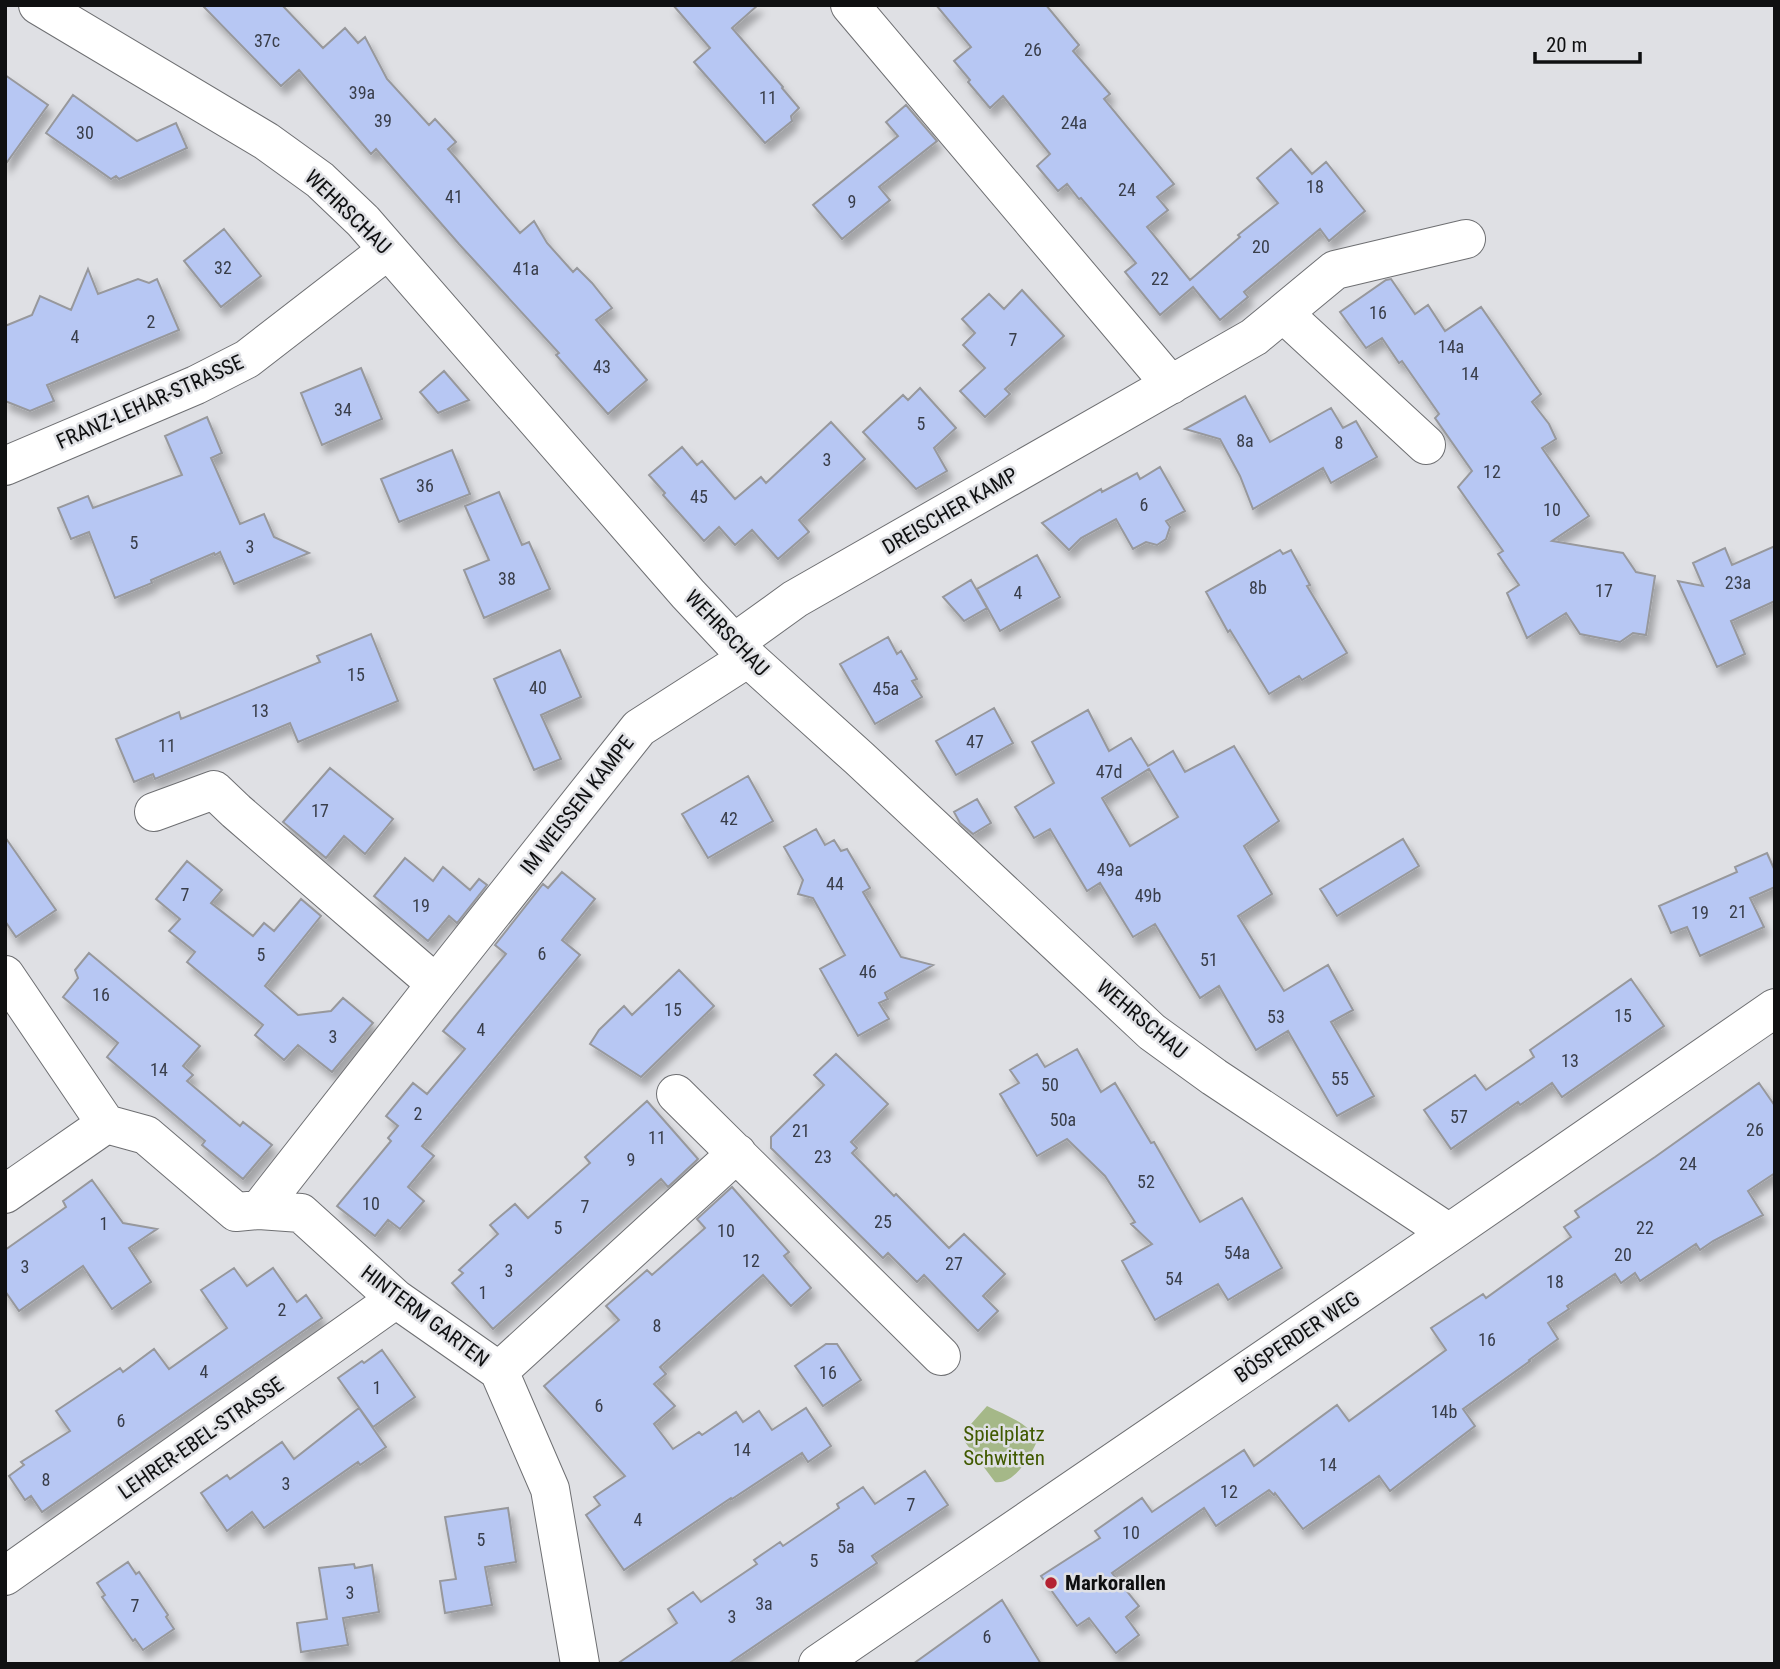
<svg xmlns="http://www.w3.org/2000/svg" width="1780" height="1669" viewBox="0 0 1780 1669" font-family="'Roboto Condensed',sans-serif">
  <defs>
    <filter id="shadow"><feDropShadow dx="4.5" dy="8" stdDeviation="3.5" flood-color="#0004"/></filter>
  </defs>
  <rect width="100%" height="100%" fill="#dfe0e4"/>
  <path fill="#a5b888" d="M 987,1406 C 1005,1415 1026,1422 1038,1439 C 1031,1455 1015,1485 995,1482 L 962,1438 L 963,1433 Z"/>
  <path fill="#b7c7f3" stroke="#97989c" stroke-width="2" fill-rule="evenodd" filter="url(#shadow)" d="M 202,5 L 282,5 L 323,48 L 345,28 L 358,43 L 365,37 L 387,79 L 429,125 L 435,119 L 456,142 L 448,149 L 520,233 L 534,221 L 547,243 L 573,272 L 577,268 L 592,283 L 612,308 L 596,320 L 647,380 L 608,414 L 556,355 L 559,353 L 459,244 L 376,149 L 371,154 L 299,70 L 281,86 Z
    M 673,5 L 758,5 L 732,28 L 783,87 L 782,88 L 799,108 L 791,116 L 792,121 L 765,143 L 694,62 L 710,48 Z
    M 936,5 L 1046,5 L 1079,45 L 1073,51 L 1110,94 L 1104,99 L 1174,184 L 1157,197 L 1168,210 L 1147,227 L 1190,280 L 1240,237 L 1238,235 L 1278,203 L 1257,178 L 1291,149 L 1312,174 L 1326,162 L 1365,211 L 1329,241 L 1320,229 L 1244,292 L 1248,297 L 1220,320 L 1193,287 L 1160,315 L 1125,272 L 1136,263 L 1081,198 L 1079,199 L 1067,184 L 1058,191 L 1037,166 L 1050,154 L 1003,96 L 990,108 L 968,82 L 970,80 L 954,61 L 971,47 Z
    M 5,75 L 48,105 L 5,165 Z
    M 73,95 L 137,141 L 176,123 L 187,148 L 119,179 L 116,176 L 111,179 L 46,133 Z
    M 906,105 L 937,141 L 879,187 L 890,200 L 842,239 L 813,205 L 898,136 L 886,122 Z
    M 224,229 L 261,276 L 221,307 L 184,261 Z
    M 88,269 L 98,294 L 138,279 L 149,283 L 157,279 L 179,330 L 47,385 L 54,401 L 30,411 L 5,401 L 5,326 L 32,315 L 40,296 L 71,310 Z
    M 1391,279 L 1415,314 L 1428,305 L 1445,331 L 1481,307 L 1541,394 L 1532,402 L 1549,424 L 1556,439 L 1542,448 L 1589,516 L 1552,541 L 1623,553 L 1636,572 L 1655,576 L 1646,635 L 1633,633 L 1620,642 L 1580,634 L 1566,613 L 1527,638 L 1507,593 L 1519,585 L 1498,554 L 1503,551 L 1458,487 L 1472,471 L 1435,418 L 1439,414 L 1402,361 L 1399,363 L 1382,338 L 1366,348 L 1340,312 L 1386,280 Z
    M 1022,290 L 1064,336 L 1005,389 L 1010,394 L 985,417 L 960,391 L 985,368 L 963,345 L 975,333 L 962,319 L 989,294 L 1004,309 Z
    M 361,368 L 382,419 L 322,445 L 301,393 Z
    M 444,371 L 469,400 L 438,413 L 420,392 Z
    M 920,388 L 956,428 L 934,448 L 947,471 L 916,489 L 863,432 L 903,395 L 908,400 Z
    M 1245,396 L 1270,442 L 1331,408 L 1343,428 L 1356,421 L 1377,457 L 1331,483 L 1323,468 L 1253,509 L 1240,476 L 1220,439 L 1185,429 Z
    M 207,417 L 222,453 L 211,458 L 240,524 L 264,514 L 274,537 L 309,553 L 234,584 L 220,552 L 215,555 L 214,553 L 151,580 L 152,583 L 115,598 L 89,532 L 71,539 L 58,508 L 88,496 L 93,508 L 182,475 L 165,436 Z
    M 831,422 L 865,459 L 799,520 L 809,532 L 778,559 L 752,530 L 735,545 L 719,527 L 704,541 L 663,495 L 665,493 L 649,475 L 682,447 L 697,465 L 702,461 L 735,499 L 761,477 L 766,483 Z
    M 452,450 L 470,494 L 399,522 L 381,479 Z
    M 1160,467 L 1185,511 L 1166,521 L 1170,527 L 1166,539 L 1157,545 L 1146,542 L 1133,549 L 1116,519 L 1081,538 L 1069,550 L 1042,523 L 1101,489 L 1102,492 L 1137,473 L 1140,479 Z
    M 499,492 L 522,545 L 529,542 L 550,589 L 484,618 L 464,570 L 489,560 L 465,506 Z
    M 1775,546 L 1775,601 L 1731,621 L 1745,654 L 1717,667 L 1678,581 L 1703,586 L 1693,563 L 1725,548 L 1732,565 Z
    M 1280,550 L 1283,554 L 1291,550 L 1310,585 L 1307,586 L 1347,653 L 1302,680 L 1299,676 L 1269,694 L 1230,630 L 1228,632 L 1206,592 Z
    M 1037,555 L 1060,597 L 1000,631 L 977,589 Z
    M 971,580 L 987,608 L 964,621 L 943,597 Z
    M 371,634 L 398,701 L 298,742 L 290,723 L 155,779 L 153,774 L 134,782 L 116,739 L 179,712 L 181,719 L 320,662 L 317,656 Z
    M 888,637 L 897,654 L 901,651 L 917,679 L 912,681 L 922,697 L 875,724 L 840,664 Z
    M 560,650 L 581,697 L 541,715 L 561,759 L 534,770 L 494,679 Z
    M 994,708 L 1013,743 L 956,775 L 936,741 Z
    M 1088,710 L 1109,751 L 1131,738 L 1148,766 L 1173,751 L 1185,772 L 1234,746 L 1279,821 L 1244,846 L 1272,894 L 1238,916 L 1284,991 L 1328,965 L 1353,1010 L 1331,1022 L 1374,1096 L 1337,1116 L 1288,1031 L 1256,1050 L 1219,986 L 1200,998 L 1155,924 L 1133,937 L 1100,883 L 1087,891 L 1050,829 L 1034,838 L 1015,807 L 1054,783 L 1032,742 ZM 1149,769 L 1178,817 L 1130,846 L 1102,798 Z
    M 330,768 L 393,819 L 365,854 L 344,836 L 326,858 L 283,822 Z
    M 748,776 L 773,821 L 708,858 L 682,814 Z
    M 977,799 L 991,823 L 973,834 L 960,823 L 954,812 Z
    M 816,829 L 825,845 L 834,840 L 841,851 L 847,849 L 870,888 L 863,892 L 901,957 L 933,965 L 885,993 L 888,999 L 879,1003 L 889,1019 L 858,1036 L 820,969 L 845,955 L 813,898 L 798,894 L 803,880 L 784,847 Z
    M 5,837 L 56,910 L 16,937 L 5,921 Z
    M 1403,839 L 1419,866 L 1337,916 L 1320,889 Z
    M 1767,853 L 1775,871 L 1775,887 L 1750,898 L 1764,927 L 1700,956 L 1687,927 L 1671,933 L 1659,906 L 1737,872 L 1735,867 Z
    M 405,858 L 433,881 L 443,867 L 470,890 L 479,879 L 487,885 L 457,923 L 449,916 L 428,941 L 374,896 Z
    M 187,861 L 222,890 L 211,903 L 253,936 L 264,923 L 274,931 L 301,899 L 321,916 L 265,986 L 298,1015 L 331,1011 L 343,998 L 373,1023 L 332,1072 L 298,1045 L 284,1060 L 255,1035 L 263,1025 L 187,962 L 195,952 L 169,931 L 180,919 L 156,899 Z
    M 562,872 L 595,899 L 562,940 L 580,955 L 422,1146 L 434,1156 L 408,1187 L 424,1201 L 400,1229 L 388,1220 L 375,1236 L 337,1206 L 391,1141 L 388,1138 L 398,1126 L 386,1116 L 413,1083 L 427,1094 L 465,1049 L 443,1031 L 506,954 L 495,945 L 543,884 L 548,888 Z
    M 89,953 L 200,1046 L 183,1066 L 193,1075 L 187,1081 L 240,1126 L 243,1122 L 272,1145 L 243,1179 L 202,1145 L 205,1141 L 107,1057 L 118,1043 L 63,997 L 78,978 L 75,970 Z
    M 679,970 L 714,1006 L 641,1077 L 590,1044 L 599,1030 L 624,1006 L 632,1015 Z
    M 1631,979 L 1664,1026 L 1562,1097 L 1552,1083 L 1520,1105 L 1518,1102 L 1451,1149 L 1424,1110 L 1475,1075 L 1486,1090 L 1534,1057 L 1530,1050 Z
    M 1077,1049 L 1101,1092 L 1115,1083 L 1151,1143 L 1154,1142 L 1200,1222 L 1242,1198 L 1282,1268 L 1228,1300 L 1218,1284 L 1155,1320 L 1122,1261 L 1152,1244 L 1131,1224 L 1135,1222 L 1105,1176 L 1067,1139 L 1037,1156 L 1000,1094 L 1019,1083 L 1010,1070 L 1037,1054 L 1045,1067 Z
    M 836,1054 L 888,1104 L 851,1142 L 857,1148 L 852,1153 L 894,1196 L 896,1194 L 949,1248 L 964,1234 L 1005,1274 L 983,1296 L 998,1311 L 978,1331 L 924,1275 L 917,1282 L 888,1253 L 883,1258 L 771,1148 L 771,1137 L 824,1085 L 814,1075 Z
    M 1759,1083 L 1775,1106 L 1775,1173 L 1748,1191 L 1763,1215 L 1713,1241 L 1700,1250 L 1696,1244 L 1640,1281 L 1635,1273 L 1621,1283 L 1615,1274 L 1567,1306 L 1569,1309 L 1548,1323 L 1558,1339 L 1529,1360 L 1530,1361 L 1463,1409 L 1475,1426 L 1390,1491 L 1379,1476 L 1303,1529 L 1275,1493 L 1274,1495 L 1269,1490 L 1216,1526 L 1204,1508 L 1112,1573 L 1139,1606 L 1126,1617 L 1139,1635 L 1116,1653 L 1089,1618 L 1077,1626 L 1041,1576 L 1100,1538 L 1095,1531 L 1142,1498 L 1152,1512 L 1244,1450 L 1254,1466 L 1337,1405 L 1349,1421 L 1446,1350 L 1431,1328 L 1483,1294 L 1486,1298 L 1571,1237 L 1564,1227 L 1579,1217 L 1575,1211 L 1655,1157 Z
    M 647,1101 L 698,1159 L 668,1187 L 661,1179 L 493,1329 L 452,1283 L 463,1273 L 459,1270 L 498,1234 L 490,1225 L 515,1204 L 528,1218 L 590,1163 L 585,1157 Z
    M 92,1180 L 123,1223 L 157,1229 L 129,1248 L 151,1282 L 112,1309 L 83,1266 L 19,1311 L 5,1291 L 5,1250 L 66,1207 L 63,1201 Z
    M 732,1187 L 789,1252 L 784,1256 L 811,1288 L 791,1306 L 763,1275 L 660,1367 L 666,1374 L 654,1384 L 675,1406 L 654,1424 L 673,1449 L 699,1432 L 702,1435 L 736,1412 L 743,1422 L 759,1411 L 772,1430 L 806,1408 L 831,1446 L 808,1462 L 802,1453 L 732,1499 L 731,1498 L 624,1570 L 586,1515 L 600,1505 L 594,1497 L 625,1476 L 544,1386 L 619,1320 L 606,1306 L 647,1270 L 652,1275 L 705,1228 L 697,1219 Z
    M 234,1268 L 247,1286 L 273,1268 L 297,1302 L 306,1295 L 322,1318 L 42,1512 L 31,1496 L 25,1500 L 9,1476 L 24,1465 L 21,1462 L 70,1431 L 56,1411 L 120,1368 L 123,1372 L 154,1349 L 169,1369 L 227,1328 L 201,1290 Z
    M 826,1344 L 837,1344 L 861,1380 L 823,1406 L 795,1366 Z
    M 382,1350 L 415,1397 L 373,1427 L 338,1378 L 362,1361 L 364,1363 Z
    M 359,1408 L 386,1447 L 360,1465 L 358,1462 L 264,1528 L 252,1512 L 227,1531 L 201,1493 L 227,1475 L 230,1479 L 282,1442 L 294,1459 Z
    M 925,1471 L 948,1505 L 872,1556 L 877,1563 L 728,1664 L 617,1664 L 677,1623 L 668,1609 L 693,1592 L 701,1602 L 757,1564 L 754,1560 L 780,1542 L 783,1546 L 839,1508 L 837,1504 L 863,1487 L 875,1504 Z
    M 508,1508 L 516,1562 L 485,1567 L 492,1605 L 445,1613 L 440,1581 L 456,1579 L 445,1517 Z
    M 128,1562 L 136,1574 L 139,1572 L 168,1615 L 166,1617 L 174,1629 L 143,1650 L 135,1639 L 133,1641 L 102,1597 L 105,1595 L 97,1583 Z
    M 354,1564 L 355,1568 L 372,1565 L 379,1612 L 343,1618 L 348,1645 L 301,1652 L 297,1623 L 327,1619 L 319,1568 Z
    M 1002,1600 L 1041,1664 L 913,1664 Z"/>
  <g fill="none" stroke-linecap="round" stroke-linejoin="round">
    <g stroke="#6e6f72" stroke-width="40">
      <path id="minor" d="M 38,5 L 266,141 L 320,180 L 363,221 L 688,594 L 748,658 L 859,758 L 1152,1032 L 1214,1077 L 1449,1233
        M 850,5 L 1171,385
        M 1283,313 L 1426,445
        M 5,466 L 196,385 L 247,359 L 388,250
        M 734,643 L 795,599 L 1254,337 L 1335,270 L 1466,239
        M 154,812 L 214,790 L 236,811 L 436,984
        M 5,975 L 106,1124 L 146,1135 L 236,1212 L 259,1210 L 301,1213 L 396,1299 L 499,1371 L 550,1489 L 580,1664
        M 676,1094 L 941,1356
        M 5,1194 L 106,1124
        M 259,1210 L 436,984 L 639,728 L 748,658
        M 499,1371 L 737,1153
        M 5,1576 L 396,1299
        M 818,1664 L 1449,1233 L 1775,1008"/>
    </g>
    <use href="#minor" stroke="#fff" stroke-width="38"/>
  </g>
  <circle fill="#b42232" stroke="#dfe0e4" stroke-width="2.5" cx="1051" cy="1583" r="7"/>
  <g text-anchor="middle" stroke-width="5" stroke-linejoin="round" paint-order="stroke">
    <g font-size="18" fill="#393e4a">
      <text x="267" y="47">37c</text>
      <text x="1033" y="56">26</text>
      <text x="362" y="99">39a</text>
      <text x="768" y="104">11</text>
      <text x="383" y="127">39</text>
      <text x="1074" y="129">24a</text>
      <text x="85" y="139">30</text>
      <text x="1315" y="193">18</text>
      <text x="1127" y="196">24</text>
      <text x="454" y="203">41</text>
      <text x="852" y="208">9</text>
      <text x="1261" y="253">20</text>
      <text x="223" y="274">32</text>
      <text x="526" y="275">41a</text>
      <text x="1160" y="285">22</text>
      <text x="1378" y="319">16</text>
      <text x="151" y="328">2</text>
      <text x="75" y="343">4</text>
      <text x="1013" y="346">7</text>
      <text x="1451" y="353">14a</text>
      <text x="602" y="373">43</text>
      <text x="1470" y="380">14</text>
      <text x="343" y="416">34</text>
      <text x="921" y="430">5</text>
      <text x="1245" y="447">8a</text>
      <text x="1339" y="449">8</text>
      <text x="827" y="466">3</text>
      <text x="1492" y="478">12</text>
      <text x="425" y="492">36</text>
      <text x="699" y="503">45</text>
      <text x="1144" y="511">6</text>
      <text x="1552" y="516">10</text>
      <text x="134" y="549">5</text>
      <text x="250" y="553">3</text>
      <text x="507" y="585">38</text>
      <text x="1738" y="589">23a</text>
      <text x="1258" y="594">8b</text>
      <text x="1604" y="597">17</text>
      <text x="1018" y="599">4</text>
      <text x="356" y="681">15</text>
      <text x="538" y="694">40</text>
      <text x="886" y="695">45a</text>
      <text x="260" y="717">13</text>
      <text x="975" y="748">47</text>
      <text x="167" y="752">11</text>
      <text x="1109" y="778">47d</text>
      <text x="320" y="817">17</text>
      <text x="729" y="825">42</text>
      <text x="1110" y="876">49a</text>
      <text x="835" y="890">44</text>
      <text x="185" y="901">7</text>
      <text x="1148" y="902">49b</text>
      <text x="421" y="912">19</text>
      <text x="1738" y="918">21</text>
      <text x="1700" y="919">19</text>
      <text x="542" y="960">6</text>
      <text x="261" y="961">5</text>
      <text x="1209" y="966">51</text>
      <text x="868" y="978">46</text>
      <text x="101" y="1001">16</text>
      <text x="673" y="1016">15</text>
      <text x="1623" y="1022">15</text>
      <text x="1276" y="1023">53</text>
      <text x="481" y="1036">4</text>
      <text x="333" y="1043">3</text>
      <text x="1570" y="1067">13</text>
      <text x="159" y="1076">14</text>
      <text x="1340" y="1085">55</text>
      <text x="1050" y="1091">50</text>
      <text x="418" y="1120">2</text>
      <text x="1459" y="1123">57</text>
      <text x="1063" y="1126">50a</text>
      <text x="1755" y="1136">26</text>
      <text x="801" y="1137">21</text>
      <text x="657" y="1144">11</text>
      <text x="823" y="1163">23</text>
      <text x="631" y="1166">9</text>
      <text x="1688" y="1170">24</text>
      <text x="1146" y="1188">52</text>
      <text x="371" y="1210">10</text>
      <text x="585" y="1213">7</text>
      <text x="883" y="1228">25</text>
      <text x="104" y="1230">1</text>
      <text x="558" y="1234">5</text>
      <text x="1645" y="1234">22</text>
      <text x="726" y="1237">10</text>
      <text x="1237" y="1259">54a</text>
      <text x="1623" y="1261">20</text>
      <text x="751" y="1267">12</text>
      <text x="954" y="1270">27</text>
      <text x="25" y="1273">3</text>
      <text x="509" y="1277">3</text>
      <text x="1174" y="1285">54</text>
      <text x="1555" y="1288">18</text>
      <text x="483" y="1299">1</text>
      <text x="282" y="1316">2</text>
      <text x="657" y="1332">8</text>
      <text x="1487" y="1346">16</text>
      <text x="204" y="1378">4</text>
      <text x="828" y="1379">16</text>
      <text x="377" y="1394">1</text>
      <text x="599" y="1412">6</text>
      <text x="1444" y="1418">14b</text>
      <text x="121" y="1427">6</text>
      <text x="742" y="1456">14</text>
      <text x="1328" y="1471">14</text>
      <text x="46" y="1486">8</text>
      <text x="286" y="1490">3</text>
      <text x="1229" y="1498">12</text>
      <text x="911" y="1511">7</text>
      <text x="638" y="1526">4</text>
      <text x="1131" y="1539">10</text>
      <text x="481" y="1546">5</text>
      <text x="846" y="1553">5a</text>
      <text x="814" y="1567">5</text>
      <text x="350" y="1599">3</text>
      <text x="764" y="1610">3a</text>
      <text x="135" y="1612">7</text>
      <text x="732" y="1623">3</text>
      <text x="987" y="1643">6</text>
    </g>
    <g font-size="21" fill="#0f1011" stroke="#dfe0e4">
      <text transform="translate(348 212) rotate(44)" y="7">WEHRSCHAU</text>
      <text transform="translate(150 402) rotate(-24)" y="7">FRANZ-LEHAR-STRASSE</text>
      <text transform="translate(950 511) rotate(-30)" y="7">DREISCHER KAMP</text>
      <text transform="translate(727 633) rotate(46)" y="7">WEHRSCHAU</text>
      <text transform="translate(577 805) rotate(-52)" y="7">IM WEISSEN KAMPE</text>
      <text transform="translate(1142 1019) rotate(40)" y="7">WEHRSCHAU</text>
      <text transform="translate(425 1316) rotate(37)" y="7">HINTERM GARTEN</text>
      <text transform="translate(1297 1337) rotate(-34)" y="7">BÖSPERDER WEG</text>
      <text transform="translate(201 1438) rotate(-35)" y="7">LEHRER-EBEL-STRASSE</text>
    </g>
    <g font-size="21" fill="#415a00" stroke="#dfe0e4">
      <text x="1004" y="1441">Spielplatz<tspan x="1004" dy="24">Schwitten</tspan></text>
    </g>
    <g font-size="21" font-weight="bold" fill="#0f1011" stroke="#dfe0e4" text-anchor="start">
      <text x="1065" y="1590">Markorallen</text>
    </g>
  </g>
  <rect width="1780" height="1669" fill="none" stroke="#0f1011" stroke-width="14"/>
  <path d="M1535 52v10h105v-10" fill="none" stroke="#0f1011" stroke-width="3.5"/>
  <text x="1546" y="52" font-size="21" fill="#0f1011" stroke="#dfe0e4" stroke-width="5" paint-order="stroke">20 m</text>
</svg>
